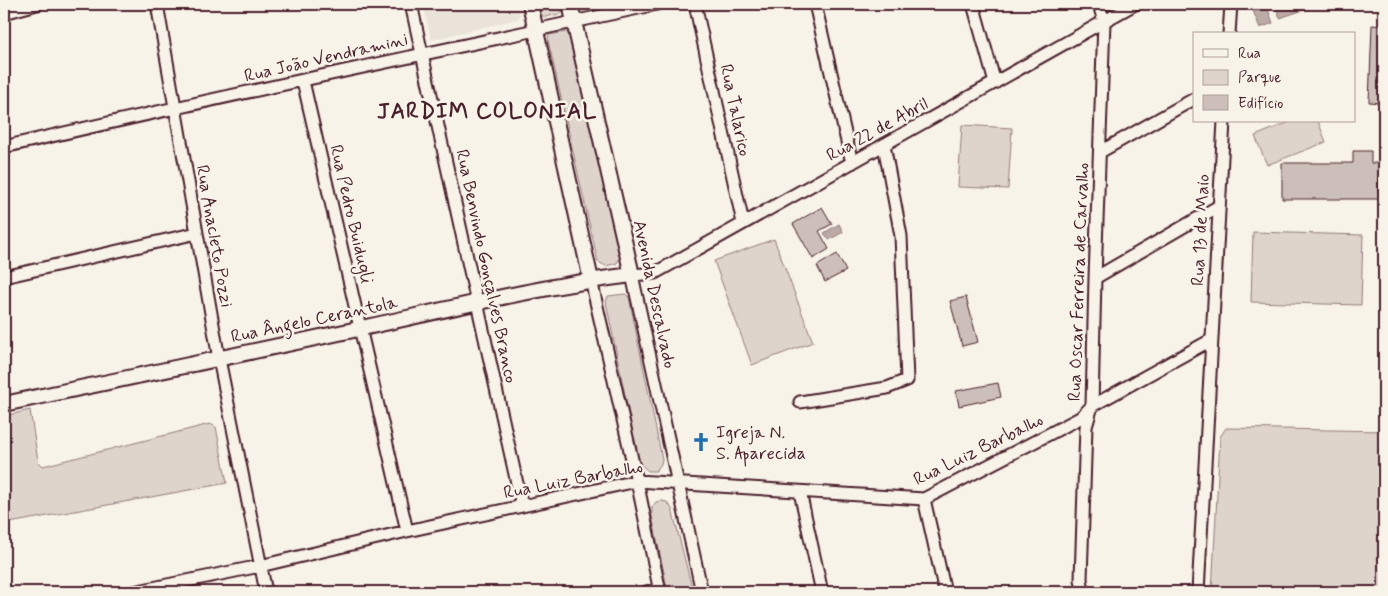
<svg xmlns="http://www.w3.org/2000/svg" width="1388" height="596" viewBox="0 0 1388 596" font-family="Mynerve,sans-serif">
  <rect width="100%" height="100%" fill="#f7f3e8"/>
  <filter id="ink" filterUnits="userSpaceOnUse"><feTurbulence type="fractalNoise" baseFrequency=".02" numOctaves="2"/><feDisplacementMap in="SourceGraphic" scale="10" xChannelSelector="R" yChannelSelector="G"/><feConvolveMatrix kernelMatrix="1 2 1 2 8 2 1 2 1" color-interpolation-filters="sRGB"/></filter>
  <g filter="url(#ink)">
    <path fill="#eae3da" d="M 423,4 L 517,4 L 520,15 L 518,19 L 431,40 Z"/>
    <path fill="#ded4cc" stroke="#947a7c" d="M 539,4 L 562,4 L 563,10 L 560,14 L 545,17 L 541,15 Z
      M 575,4 L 618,4 L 581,11 L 578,10 Z
      M 566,32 L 570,35 L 620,257 L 617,263 L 606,266 L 598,262 L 548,40 L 549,35 Z
      M 1292,121 L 1318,121 L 1326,142 L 1267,165 L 1255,136 Z
      M 962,125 L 1012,128 L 1008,189 L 958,187 Z
      M 1253,232 L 1363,235 L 1361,305 L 1251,302 Z
      M 774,239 L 813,342 L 752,365 L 714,261 Z
      M 625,294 L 629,297 L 662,459 L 661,464 L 656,471 L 648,471 L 639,463 L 606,302 L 608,296 Z
      M 30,410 L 38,461 L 43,466 L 210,424 L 216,427 L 227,483 L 4,524 L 4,416 Z
      M 1226,428 L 1384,431 L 1384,592 L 1212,592 L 1220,437 Z
      M 662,501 L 667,502 L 672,509 L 693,592 L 668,592 L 652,516 L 652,507 L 656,502 Z"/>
    <path fill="#bcaaa7" stroke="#8e7275" d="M 1266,4 L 1273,23 L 1260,28 L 1252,8 Z
      M 1275,4 L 1321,4 L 1280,18 Z
      M 839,224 L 843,232 L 829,240 L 824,233 Z"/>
    <path fill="#ccbfb9" stroke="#4a1f2b" d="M 1372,25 L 1384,26 L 1384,132 L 1380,132 L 1381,103 L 1369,102 Z
      M 1353,151 L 1371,151 L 1371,163 L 1379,163 L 1379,199 L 1282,199 L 1282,163 L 1353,163 Z
      M 822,207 L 832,224 L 819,231 L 829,249 L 813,259 L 793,224 Z
      M 837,254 L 846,271 L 825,282 L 817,266 Z
      M 966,297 L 978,342 L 962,346 L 950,301 Z
      M 998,383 L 1001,397 L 959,406 L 956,391 Z"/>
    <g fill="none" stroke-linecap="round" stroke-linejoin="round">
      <g stroke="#4a1f2b" stroke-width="15">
        <path id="minor" d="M 157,4 L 219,359 L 266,592
          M 411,4 L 522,506
          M 695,4 L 743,223
          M 815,4 L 852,163
          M 973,4 L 995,83
          M 4,13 L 37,4
          M 1229,34 L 1231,4
          M 303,81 L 407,531
          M 4,147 C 221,96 439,51 657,4
          M 1100,152 L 1194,99
          M 4,277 L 197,233
          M 1095,278 L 1219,206
          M 591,280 L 637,481 L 660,592
          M 800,402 L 887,388 L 907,380 L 901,236 L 884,145
          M 800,492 L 822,592
          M 924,499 L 945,592
          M 133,592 L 260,566 L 407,531 L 637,481 L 924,499 L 1080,418 L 1092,406 L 1211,340
          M 646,592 L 659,589
          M 702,592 L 632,275 L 655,273 L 1135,4
          M 1083,592 L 1081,579 L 1086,427 L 1092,406 L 1095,278 L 1104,22 L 1099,4
          M 1198,592 L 1224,121"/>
      </g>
      <g stroke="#4a1f2b" stroke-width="18">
        <path id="tertiary" d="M 530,4 L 591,280
          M 4,404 C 122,379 240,355 358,329 C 449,309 540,286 632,275 L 570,4"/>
      </g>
      <use href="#minor" stroke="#f7f3e8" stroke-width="11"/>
      <use href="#tertiary" stroke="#f7f3e8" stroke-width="14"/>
    </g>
  </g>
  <defs>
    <g id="church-bare" transform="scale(1.5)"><path d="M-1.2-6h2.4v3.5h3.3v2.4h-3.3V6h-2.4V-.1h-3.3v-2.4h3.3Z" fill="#1f6fb2" stroke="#f7f3e8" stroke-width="2.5" paint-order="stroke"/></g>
  </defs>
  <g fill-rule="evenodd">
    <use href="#church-bare" x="701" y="442"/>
  </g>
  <g text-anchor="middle" stroke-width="5" stroke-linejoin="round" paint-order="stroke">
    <g font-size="18" fill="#4a1f2b" stroke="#f7f3e8">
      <text transform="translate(326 57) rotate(-13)" y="6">Rua João Vendramini</text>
      <text transform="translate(736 110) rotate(78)" y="6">Rua Talarico</text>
      <text transform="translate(877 129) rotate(-29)" y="6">Rua 22 de Abril</text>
      <text transform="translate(352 214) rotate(77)" y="6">Rua Pedro Buidugli</text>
      <text transform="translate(1200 230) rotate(-87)" y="6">Rua 13 de Maio</text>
      <text transform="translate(215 236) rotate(80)" y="6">Rua Anacleto Pozzi</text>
      <text transform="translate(487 266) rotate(78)" y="6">Rua Benvindo Gonçalves Branco</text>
      <text transform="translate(1078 282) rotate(-88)" y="6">Rua Oscar Ferreira de Carvalho</text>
      <text transform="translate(655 294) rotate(78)" y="6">Avenida Descalvado</text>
      <text transform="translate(314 319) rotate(-12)" y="6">Rua Ângelo Cerantola</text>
      <text transform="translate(978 449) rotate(-26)" y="6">Rua Luiz Barbalho</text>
      <text transform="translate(573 479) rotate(-11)" y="6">Rua Luiz Barbalho</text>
    </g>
    <g font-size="18" fill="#4a1f2b" stroke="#f7f3e8" text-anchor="start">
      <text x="716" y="438">Igreja N.<tspan x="716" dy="21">S. Aparecida</tspan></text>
    </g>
    <g font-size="22" font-weight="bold" letter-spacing="1" fill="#4a1f2b" stroke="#f7f3e8">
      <text x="487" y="118">JARDIM COLONIAL</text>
    </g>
  </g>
  <rect width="1388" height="596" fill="none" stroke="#f7f3e8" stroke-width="20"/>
  <rect x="10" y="10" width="1368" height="576" fill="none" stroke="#4a1f2b" stroke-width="2" filter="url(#ink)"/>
  <rect x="1193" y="32" width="162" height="90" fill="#f7f3e8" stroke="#b29e9c"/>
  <rect x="1203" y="49" width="25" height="8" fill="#f7f3e8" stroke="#b29e9c"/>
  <text x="1238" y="58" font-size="15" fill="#4a1f2b">Rua</text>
  <rect x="1203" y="70" width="25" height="15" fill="#ded4cc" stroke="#b29e9c"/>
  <text x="1238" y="82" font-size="15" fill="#4a1f2b">Parque</text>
  <rect x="1203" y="95" width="25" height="15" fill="#ccbfb9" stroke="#b29e9c"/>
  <text x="1238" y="108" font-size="15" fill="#4a1f2b">Edifício</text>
</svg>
